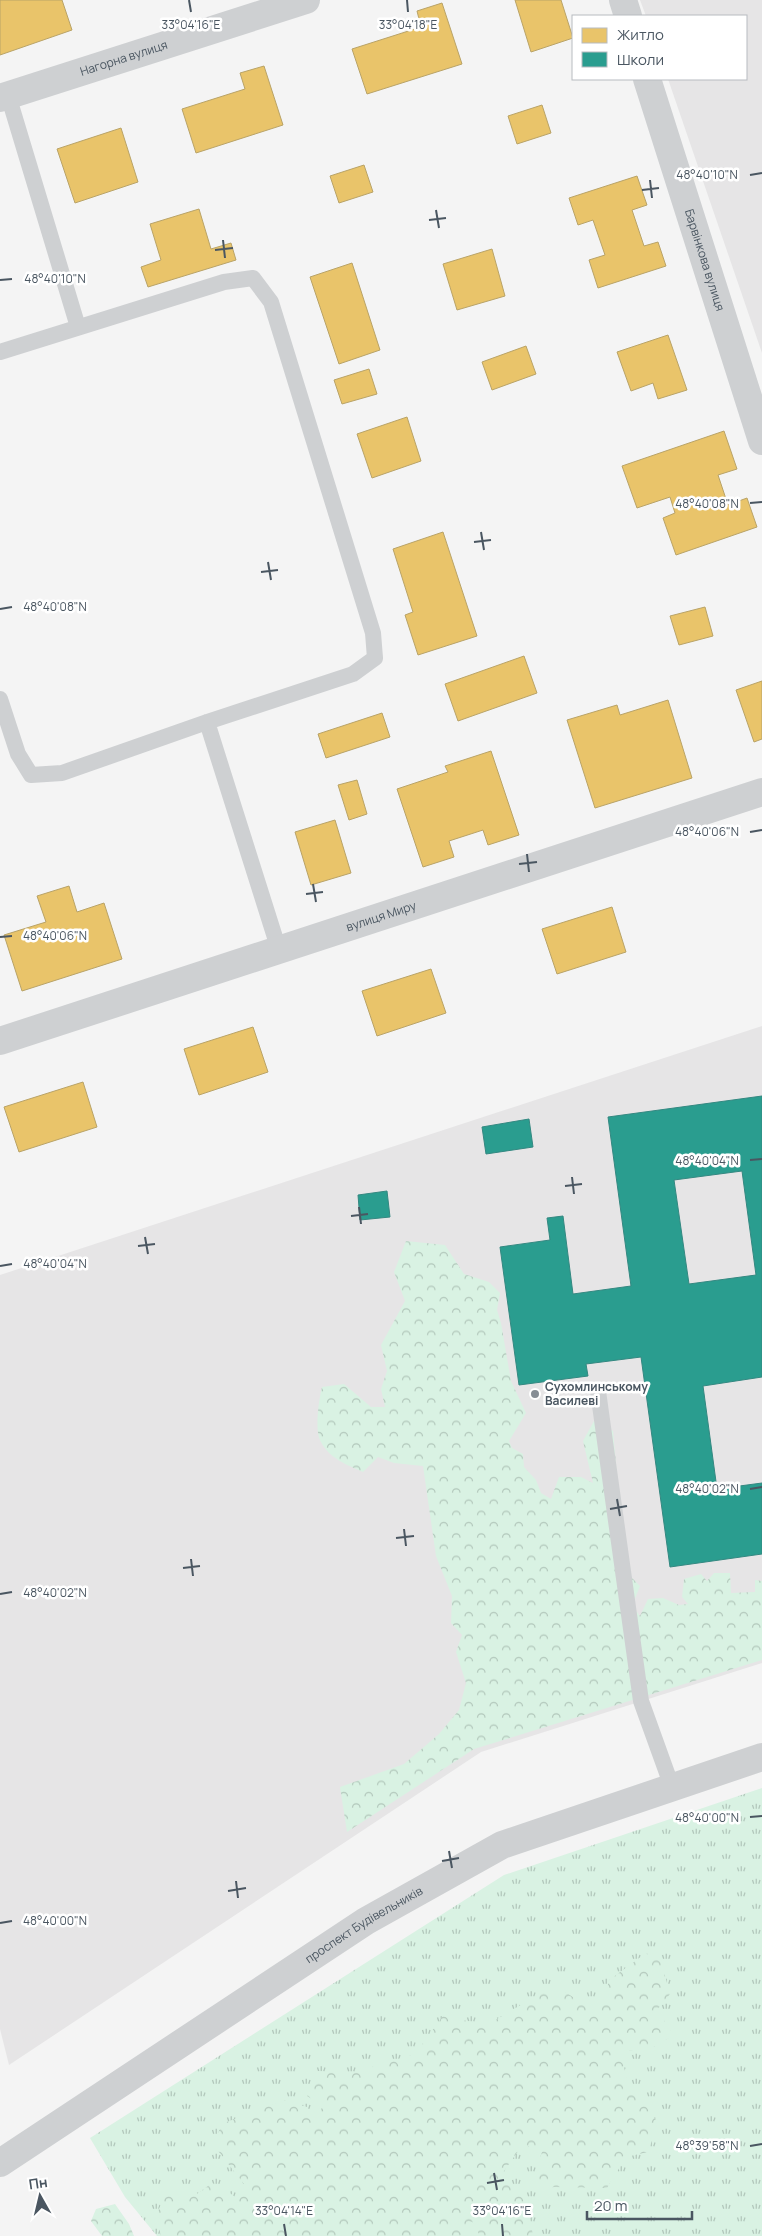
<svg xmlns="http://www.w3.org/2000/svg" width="762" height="2236" viewBox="0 0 762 2236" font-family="Manrope,sans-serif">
  <defs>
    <pattern id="grass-tufts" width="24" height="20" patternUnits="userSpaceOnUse" patternTransform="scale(1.25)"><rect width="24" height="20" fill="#d9f2e3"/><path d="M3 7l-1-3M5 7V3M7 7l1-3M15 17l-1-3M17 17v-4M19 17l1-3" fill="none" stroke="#b2c7bb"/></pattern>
    <pattern id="forest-crowns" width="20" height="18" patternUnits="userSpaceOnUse" patternTransform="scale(1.25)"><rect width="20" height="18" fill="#d9f2e3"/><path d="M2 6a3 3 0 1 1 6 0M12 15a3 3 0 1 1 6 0" fill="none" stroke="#b2c7bb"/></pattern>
  </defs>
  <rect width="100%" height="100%" fill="#f4f4f4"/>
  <path fill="#e6e5e6" d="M 640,0 L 762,0 L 762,353 L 668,79 L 746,79 L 746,16 L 646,16 Z
    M 762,1026 L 762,1663 L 481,1752 L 9,2065 L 0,2029 L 0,1275 Z"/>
  <path fill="url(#grass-tufts)" d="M 762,1788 L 762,2236 L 157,2236 L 125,2197 L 90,2138 L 504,1875 Z"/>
  <path fill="url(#forest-crowns)" d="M 406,1241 L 445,1245 L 464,1274 L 489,1282 L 500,1293 L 497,1310 L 501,1323 L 511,1381 L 526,1413 L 509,1441 L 512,1448 L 523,1454 L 524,1467 L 536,1480 L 541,1493 L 551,1499 L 559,1477 L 581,1477 L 593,1483 L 583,1441 L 594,1421 L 613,1431 L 623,1540 L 629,1575 L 640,1586 L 632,1606 L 640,1616 L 648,1599 L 663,1598 L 679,1605 L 688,1604 L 682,1597 L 684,1579 L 701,1574 L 707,1581 L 714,1573 L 730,1573 L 731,1593 L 755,1592 L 755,1580 L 762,1581 L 762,1660 L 474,1749 L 347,1832 L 340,1787 L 404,1764 L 439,1734 L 459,1710 L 466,1683 L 456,1652 L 462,1635 L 451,1623 L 452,1596 L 436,1556 L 423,1466 L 394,1463 L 378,1457 L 363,1472 C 347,1465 329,1458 321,1442 C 314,1431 319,1399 322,1387 L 344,1384 L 371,1407 L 385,1407 L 381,1389 L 387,1371 L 381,1345 L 405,1301 L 394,1272 Z
    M 646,1953 L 661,1961 L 670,1994 L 657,2010 L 674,2035 L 650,2049 L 620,2051 L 627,2079 L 658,2123 L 648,2152 L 626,2157 L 607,2188 L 554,2187 L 538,2190 L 534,2175 L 542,2152 L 523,2144 L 502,2174 L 527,2201 L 533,2236 L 480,2236 L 472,2221 L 460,2236 L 161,2236 L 156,2217 L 167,2188 L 194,2196 L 212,2183 L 226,2190 L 235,2197 L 247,2188 L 212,2143 L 224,2123 L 284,2100 L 307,2107 L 313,2123 L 323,2106 L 307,2096 L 318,2071 L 348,2074 L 415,2054 L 443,2016 L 487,2025 L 539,1994 L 559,1988 L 579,2001 L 608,2002 L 608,1981 Z
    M 115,2204 L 129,2224 L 134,2236 L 102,2236 L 91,2221 L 96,2209 Z"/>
  <path fill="#e9c46a" stroke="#b9a367" d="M 0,0 L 62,0 L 72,30 L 0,55 Z
    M 515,0 L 561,0 L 573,38 L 531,52 Z
    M 442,3 L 462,64 L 367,94 L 352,49 L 421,27 L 417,11 Z
    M 264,66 L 283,125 L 196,153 L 182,109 L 245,89 L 240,73 Z
    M 542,105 L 551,133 L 517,144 L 508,116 Z
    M 121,128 L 138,182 L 75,203 L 57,149 Z
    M 364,165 L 373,192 L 339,203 L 330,176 Z
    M 637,176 L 647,205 L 632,210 L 644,246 L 658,242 L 666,266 L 598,288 L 589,260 L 605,255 L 593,220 L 578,225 L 569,198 Z
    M 199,209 L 211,249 L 231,243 L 236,260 L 148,287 L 141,267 L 161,260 L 150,224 Z
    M 492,249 L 505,296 L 457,310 L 443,264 Z
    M 352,263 L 380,350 L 339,364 L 310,277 Z
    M 668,335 L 687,390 L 658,399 L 653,383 L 631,391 L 617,352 Z
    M 526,346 L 536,374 L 492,390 L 482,362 Z
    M 369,369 L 377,394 L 342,404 L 334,380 Z
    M 407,417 L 421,461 L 372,478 L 357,434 Z
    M 724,431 L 737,469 L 718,475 L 728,505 L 747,498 L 757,527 L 676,555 L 663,518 L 675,513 L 670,497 L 637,508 L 622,466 Z
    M 443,532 L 477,636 L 418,655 L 405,615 L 413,612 L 393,549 Z
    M 705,607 L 713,636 L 679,645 L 670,616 Z
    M 524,656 L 537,693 L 458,721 L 445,684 Z
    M 762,681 L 762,739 L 754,742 L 736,690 Z
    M 668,700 L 692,778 L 595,808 L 567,720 L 617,705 L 620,715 Z
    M 382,713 L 390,737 L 326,758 L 318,734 Z
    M 491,751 L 519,835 L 488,845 L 483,830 L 449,841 L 454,857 L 423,867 L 397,789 L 448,772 L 445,766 Z
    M 357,780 L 367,814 L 349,820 L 338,785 Z
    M 335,820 L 351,873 L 311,885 L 295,832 Z
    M 69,886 L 77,912 L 104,903 L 122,959 L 22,991 L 4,935 L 46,922 L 37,896 Z
    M 612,907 L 626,952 L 557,974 L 542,929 Z
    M 431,969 L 446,1013 L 377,1036 L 362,991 Z
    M 253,1027 L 268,1072 L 199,1095 L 184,1049 Z
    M 83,1082 L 97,1127 L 19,1152 L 4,1107 Z"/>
  <path fill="#2a9d8f" stroke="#348881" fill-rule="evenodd" d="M 762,1096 L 762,1377 L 703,1386 L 717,1489 L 762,1483 L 762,1554 L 670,1567 L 641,1357 L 586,1364 L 588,1376 L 519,1385 L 500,1247 L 550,1240 L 547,1218 L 563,1216 L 573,1294 L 631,1286 L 608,1117 ZM 742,1171 L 756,1275 L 689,1284 L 674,1180 Z
    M 529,1119 L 533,1147 L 486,1154 L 482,1127 Z
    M 387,1191 L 390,1217 L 360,1220 L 358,1195 Z"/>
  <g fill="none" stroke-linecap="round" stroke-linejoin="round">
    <path stroke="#ced0d2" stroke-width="16" d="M 8,95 L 78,327
      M 0,352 L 224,282 L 253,278 L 271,302 L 373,633 L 375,658 L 353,674 L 207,722 L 62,773 L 31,775 L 18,754 L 0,699
      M 207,722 L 279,950
      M 598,1391 L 641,1701 L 672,1787"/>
    <g stroke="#ced0d2" stroke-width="28">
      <path d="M 623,0 L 628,16"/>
      <path id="s1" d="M 647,79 L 762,441"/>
      <path id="s2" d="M 0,1041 L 762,792"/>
    </g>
    <g stroke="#ced0d2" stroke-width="28">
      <path id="s3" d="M 0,98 L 306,0"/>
      <path id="s4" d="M 0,2163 L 366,1921 L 502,1845 L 762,1757"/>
    </g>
  </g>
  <path fill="none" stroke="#4a5661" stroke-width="2" d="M 189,0 L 191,12M 407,0 L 408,12M 750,175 L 762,173M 650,180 L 652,198M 642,190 L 659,188M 436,210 L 439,228M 429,220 L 446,218M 223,240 L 225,258M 215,250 L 233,248M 0,280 L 12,279M 750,503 L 762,502M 481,532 L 484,550M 474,542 L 491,540M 268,562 L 271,580M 261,572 L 278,570M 0,609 L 12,607M 750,832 L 762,830M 527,854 L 529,872M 519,864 L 537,862M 313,884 L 316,902M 306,894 L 323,892M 0,937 L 12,936M 750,1160 L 762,1159M 572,1177 L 574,1194M 565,1186 L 582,1184M 359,1207 L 361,1224M 351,1216 L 368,1214M 145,1237 L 148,1254M 138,1246 L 155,1244M 0,1266 L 12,1264M 750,1489 L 762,1487M 617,1499 L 620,1516M 610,1509 L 627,1506M 404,1529 L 406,1546M 396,1538 L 414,1536M 191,1559 L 193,1576M 183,1568 L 200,1566M 0,1594 L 12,1592M 750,1817 L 762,1816M 449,1851 L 452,1868M 442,1861 L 459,1858M 236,1881 L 238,1898M 228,1891 L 246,1888M 0,1923 L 12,1921M 750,2146 L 762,2144M 494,2173 L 497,2190M 487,2183 L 504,2180M 284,2224 L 286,2236M 502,2224 L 503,2236"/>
  <circle fill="#868d94" stroke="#fff" stroke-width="2" cx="535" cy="1394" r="5"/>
  <g text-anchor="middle" stroke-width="5" stroke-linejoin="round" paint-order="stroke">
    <g font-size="12" fill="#4a5661" stroke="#fff">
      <text dy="4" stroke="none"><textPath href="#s3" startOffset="130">Нагорна вулиця</textPath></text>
      <text dy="4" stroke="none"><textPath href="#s1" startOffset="190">Барвінкова вулиця</textPath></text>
      <text dy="4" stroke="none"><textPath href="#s2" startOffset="401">вулиця Миру</textPath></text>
      <text dy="4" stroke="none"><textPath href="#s4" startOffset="435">проспект Будівельників</textPath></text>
    </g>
    <g font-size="12" font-weight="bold" fill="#4a5661" stroke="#fff" text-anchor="start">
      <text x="545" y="1391">Сухомлинському<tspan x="545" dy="14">Василеві</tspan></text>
    </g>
  </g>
  <g font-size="12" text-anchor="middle" fill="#4a5661" stroke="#fff" stroke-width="5" stroke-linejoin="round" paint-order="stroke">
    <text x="191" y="29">33°04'16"E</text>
    <text x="408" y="29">33°04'18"E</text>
    <text x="707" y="179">48°40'10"N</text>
    <text x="55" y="283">48°40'10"N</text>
    <text x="707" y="508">48°40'08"N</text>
    <text x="55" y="611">48°40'08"N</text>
    <text x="707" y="836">48°40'06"N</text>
    <text x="55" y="940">48°40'06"N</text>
    <text x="707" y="1165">48°40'04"N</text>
    <text x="55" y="1268">48°40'04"N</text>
    <text x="707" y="1493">48°40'02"N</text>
    <text x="55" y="1597">48°40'02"N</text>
    <text x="707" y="1822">48°40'00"N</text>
    <text x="55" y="1925">48°40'00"N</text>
    <text x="707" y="2150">48°39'58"N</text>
    <text x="284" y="2215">33°04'14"E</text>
    <text x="502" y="2215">33°04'16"E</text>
  </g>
  <rect x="572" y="15" width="175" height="65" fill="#ffffff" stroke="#b7bbc0"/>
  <rect x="582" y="28" width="25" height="15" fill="#e9c46a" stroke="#b7bbc0"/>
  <text x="617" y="40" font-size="15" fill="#4a5661">Житло</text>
  <rect x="582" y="52" width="25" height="15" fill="#2a9d8f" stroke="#b7bbc0"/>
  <text x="617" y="65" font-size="15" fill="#4a5661">Школи</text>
  <g transform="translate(40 2196) rotate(352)" stroke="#ffffff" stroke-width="4" paint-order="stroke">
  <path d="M0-4L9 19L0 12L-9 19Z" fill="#4a5661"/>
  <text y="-8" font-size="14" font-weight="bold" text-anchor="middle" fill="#4a5661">Пн</text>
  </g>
  <path d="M587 2211v8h105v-8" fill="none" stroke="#4a5661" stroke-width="2.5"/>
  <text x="594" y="2211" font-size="15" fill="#4a5661" stroke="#ffffff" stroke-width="4" paint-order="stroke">20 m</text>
</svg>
